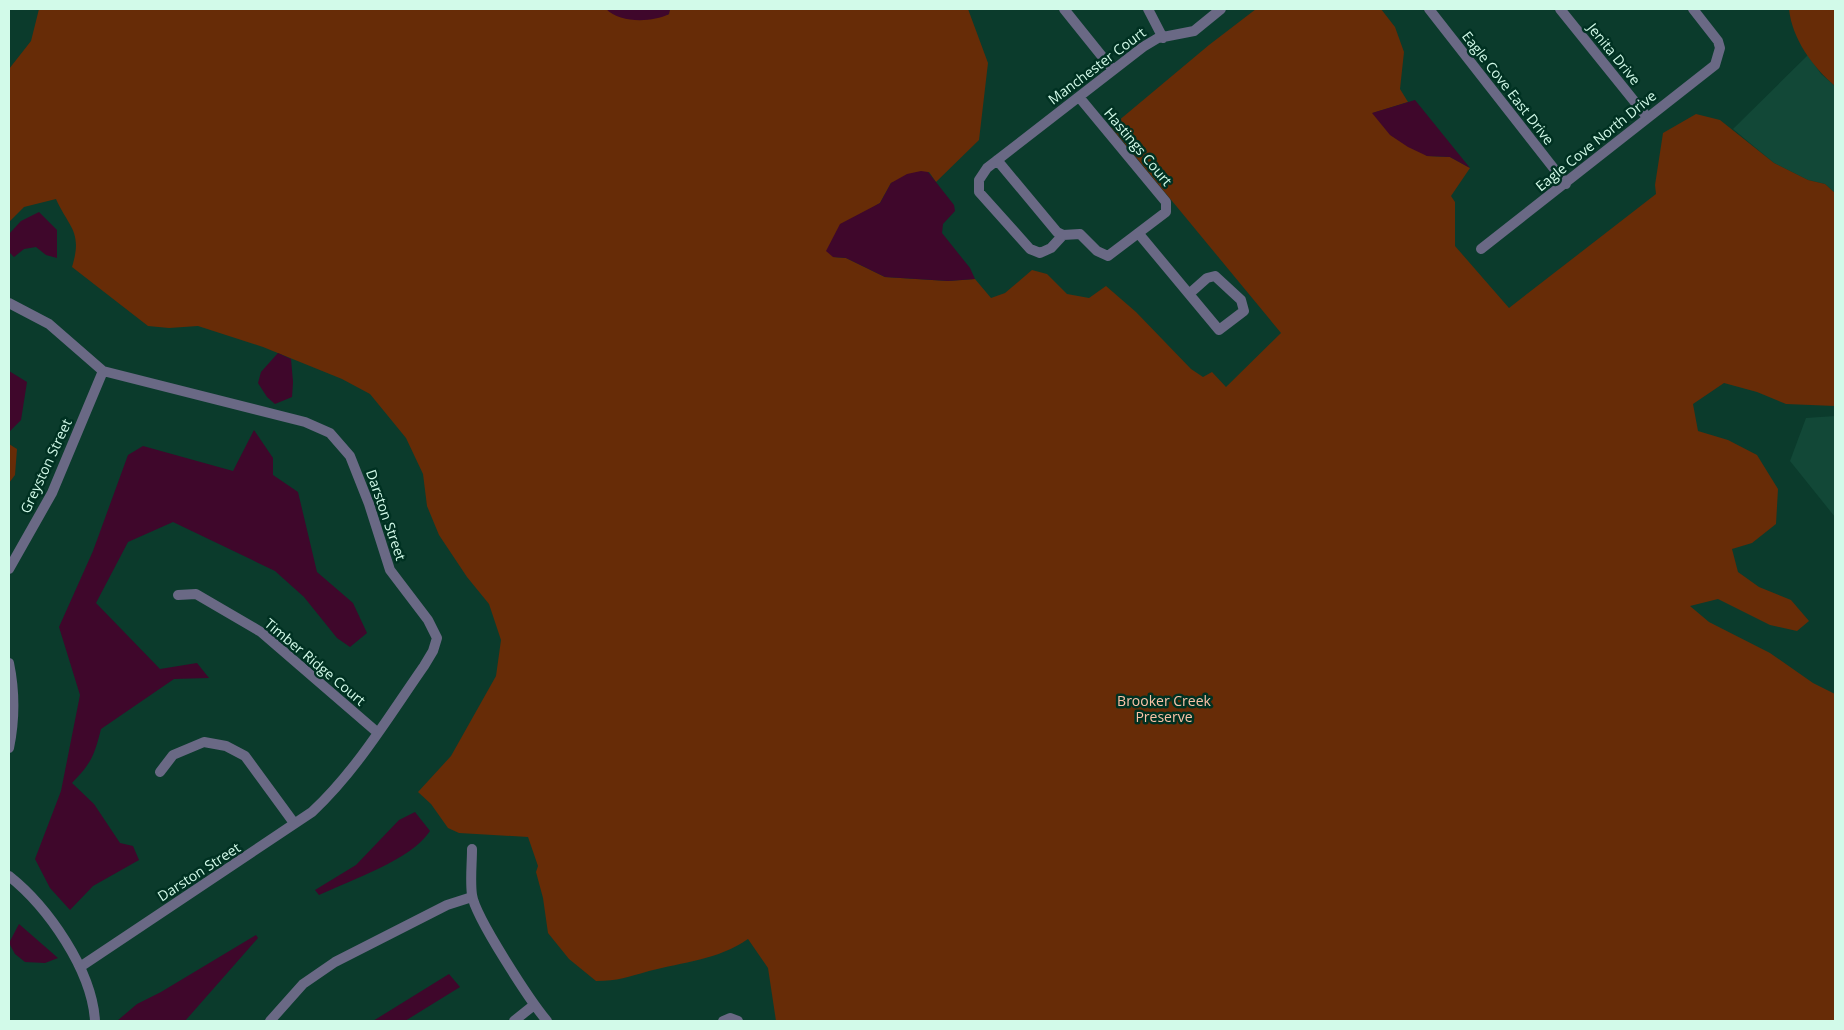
<svg xmlns="http://www.w3.org/2000/svg" width="1844" height="1030" viewBox="0 0 1844 1030" font-family="'Open Sans',sans-serif">
  <rect width="100%" height="100%" fill="#0b3b2c"/>
  <path fill="#124837" d="M 1808,55 L 1821,74 L 1835,86 L 1835,193 L 1825,184 L 1808,180 L 1774,163 L 1733,129 Z
    M 1835,416 L 1835,517 L 1790,461 L 1806,418 Z"/>
  <path fill="#672c07" d="M 39,9 L 606,9 L 668,15 L 670,9 L 968,9 L 988,63 L 979,140 L 936,182 L 929,172 L 891,183 L 880,203 L 864,213 L 833,257 L 846,258 L 885,277 L 948,281 L 975,279 L 991,298 L 1005,293 L 1032,270 L 1047,274 L 1067,294 L 1089,298 L 1106,286 L 1136,312 L 1191,369 L 1203,377 L 1212,372 L 1226,387 L 1281,333 L 1111,127 L 1209,45 L 1256,9 L 1381,9 L 1395,27 L 1404,52 L 1400,89 L 1408,102 L 1373,113 L 1427,156 L 1450,157 L 1470,168 L 1451,196 L 1455,202 L 1455,246 L 1509,308 L 1656,194 L 1655,185 L 1663,133 L 1696,114 L 1720,120 L 1774,163 L 1808,180 L 1825,184 L 1835,193 L 1835,406 L 1786,404 L 1757,392 L 1724,383 L 1693,404 L 1698,431 L 1728,440 L 1757,455 L 1778,489 L 1776,524 L 1752,543 L 1732,549 L 1738,572 L 1759,587 L 1791,600 L 1809,621 L 1797,631 L 1770,625 L 1718,599 L 1690,606 L 1709,622 L 1770,653 L 1813,683 L 1835,694 L 1835,1021 L 776,1021 L 768,968 L 748,939 C 718,960 683,962 649,971 C 628,977 618,981 596,981 L 569,959 L 548,933 L 543,898 L 536,872 L 538,866 L 528,837 L 459,833 L 448,828 L 431,804 L 418,792 L 451,756 L 496,676 L 501,640 L 489,604 L 467,577 L 439,535 L 427,506 L 423,474 L 406,438 L 370,394 L 342,379 L 263,347 L 198,326 L 169,328 L 148,326 L 72,267 C 83,231 69,228 56,199 L 24,207 L 9,222 L 9,69 L 31,41 Z
    M 1789,9 L 1835,9 L 1835,86 C 1813,67 1792,39 1789,9 Z
    M 9,444 L 17,449 L 15,475 L 9,483 Z"/>
  <path fill="#3f072b" d="M 606,9 L 670,9 L 669,14 C 651,23 620,23 606,9 Z
    M 1415,100 L 1470,168 L 1450,157 L 1427,156 L 1408,147 L 1390,135 L 1372,113 Z
    M 921,171 L 928,172 L 954,205 L 955,211 L 943,224 L 942,233 L 970,268 L 975,279 L 948,281 L 885,277 L 846,258 L 833,257 L 826,251 L 840,224 L 880,203 L 891,183 L 907,174 Z
    M 39,212 L 57,230 L 57,258 L 46,255 L 36,247 L 24,249 L 14,257 L 9,252 L 9,234 L 21,221 Z
    M 278,353 L 291,359 L 293,382 L 292,397 L 275,404 L 267,397 L 258,383 L 261,372 Z
    M 9,371 L 27,382 L 21,420 L 10,431 Z
    M 254,430 L 273,458 L 273,475 L 298,492 L 317,572 L 353,603 L 367,633 L 350,647 L 337,638 L 304,597 L 275,571 L 173,522 L 128,542 L 96,603 L 160,669 L 197,663 L 209,678 L 174,679 L 101,729 C 94,757 91,763 72,783 L 94,804 L 120,843 L 133,846 L 139,860 L 93,886 L 70,910 L 50,888 L 35,859 L 61,791 L 80,695 L 59,627 L 93,551 L 128,455 L 143,446 L 233,471 Z
    M 415,812 L 430,831 C 411,860 351,880 319,895 L 315,890 L 356,865 L 399,820 Z
    M 19,924 L 58,958 L 45,963 L 25,962 L 15,954 L 9,943 Z
    M 256,935 L 258,938 L 185,1021 L 117,1021 L 137,1004 L 161,992 Z
    M 449,974 L 460,987 L 405,1021 L 373,1021 Z"/>
  <g fill="none" stroke-linecap="round" stroke-linejoin="round">
    <path stroke="#6a6985" stroke-width="10" d="M 1064,9 L 1113,70
      M 1148,9 L 1163,38
      M 1429,9 L 1566,184
      M 1560,9 L 1647,117
      M 997,160 L 1057,232 L 1063,235 L 1080,234 L 1097,251 L 1108,256 L 1166,212 L 1166,202 L 1079,97
      M 1139,234 L 1219,330 L 1244,311 L 1241,300 L 1215,276 L 1207,278 L 1189,294
      M 1063,235 L 1051,248 L 1040,253 L 1030,249 L 979,192 L 979,180 L 987,168 L 1143,47 L 1158,38 L 1194,31 L 1221,9
      M 1481,249 L 1715,65 L 1720,48 L 1718,41 L 1693,9
      M 9,303 L 49,324 L 103,371 L 305,422 L 330,433 L 350,456 L 369,504 L 390,570 L 428,620 L 437,638 L 433,651 L 424,666 C 389,716 357,770 312,812 L 80,967
      M 9,569 L 52,493 L 103,371
      M 178,595 L 196,594 L 261,632 L 378,733
      M 9,663 C 15,692 15,719 9,748
      M 160,772 L 173,755 L 204,742 L 226,746 L 245,756 L 294,823
      M 472,849 C 472,864 470,880 472,895 C 475,917 531,1002 547,1021
      M 9,876 C 48,907 92,970 95,1021
      M 270,1021 L 303,984 L 335,962 L 447,905 L 472,897
      M 514,1021 L 534,1005
      M 723,1021 L 730,1018 L 738,1021"/>
  </g>
  <g text-anchor="middle" stroke-width="5" stroke-linejoin="round" paint-order="stroke">
    <g font-size="14" fill="#d2fae9" stroke="#003122">
      <text transform="translate(1614 54) rotate(51)" y="5">Jenita Drive</text>
      <text transform="translate(1097 66) rotate(-37)" y="5">Manchester Court</text>
      <text transform="translate(1508 88) rotate(52)" y="5">Eagle Cove East Drive</text>
      <text transform="translate(1596 141) rotate(-39)" y="5">Eagle Cove North Drive</text>
      <text transform="translate(1138 147) rotate(50)" y="5">Hastings Court</text>
      <text transform="translate(46 466) rotate(-65)" y="5">Greyston Street</text>
      <text transform="translate(386 515) rotate(71)" y="5">Darston Street</text>
      <text transform="translate(315 662) rotate(40)" y="5">Timber Ridge Court</text>
      <text transform="translate(199 872) rotate(-33)" y="5">Darston Street</text>
    </g>
    <g font-size="14" fill="#fbc3a8" stroke="#003122">
      <text x="1164" y="706">Brooker Creek<tspan x="1164" dy="16">Preserve</tspan></text>
    </g>
  </g>
  <rect width="1844" height="1030" fill="none" stroke="#d2fae9" stroke-width="20"/>
</svg>
